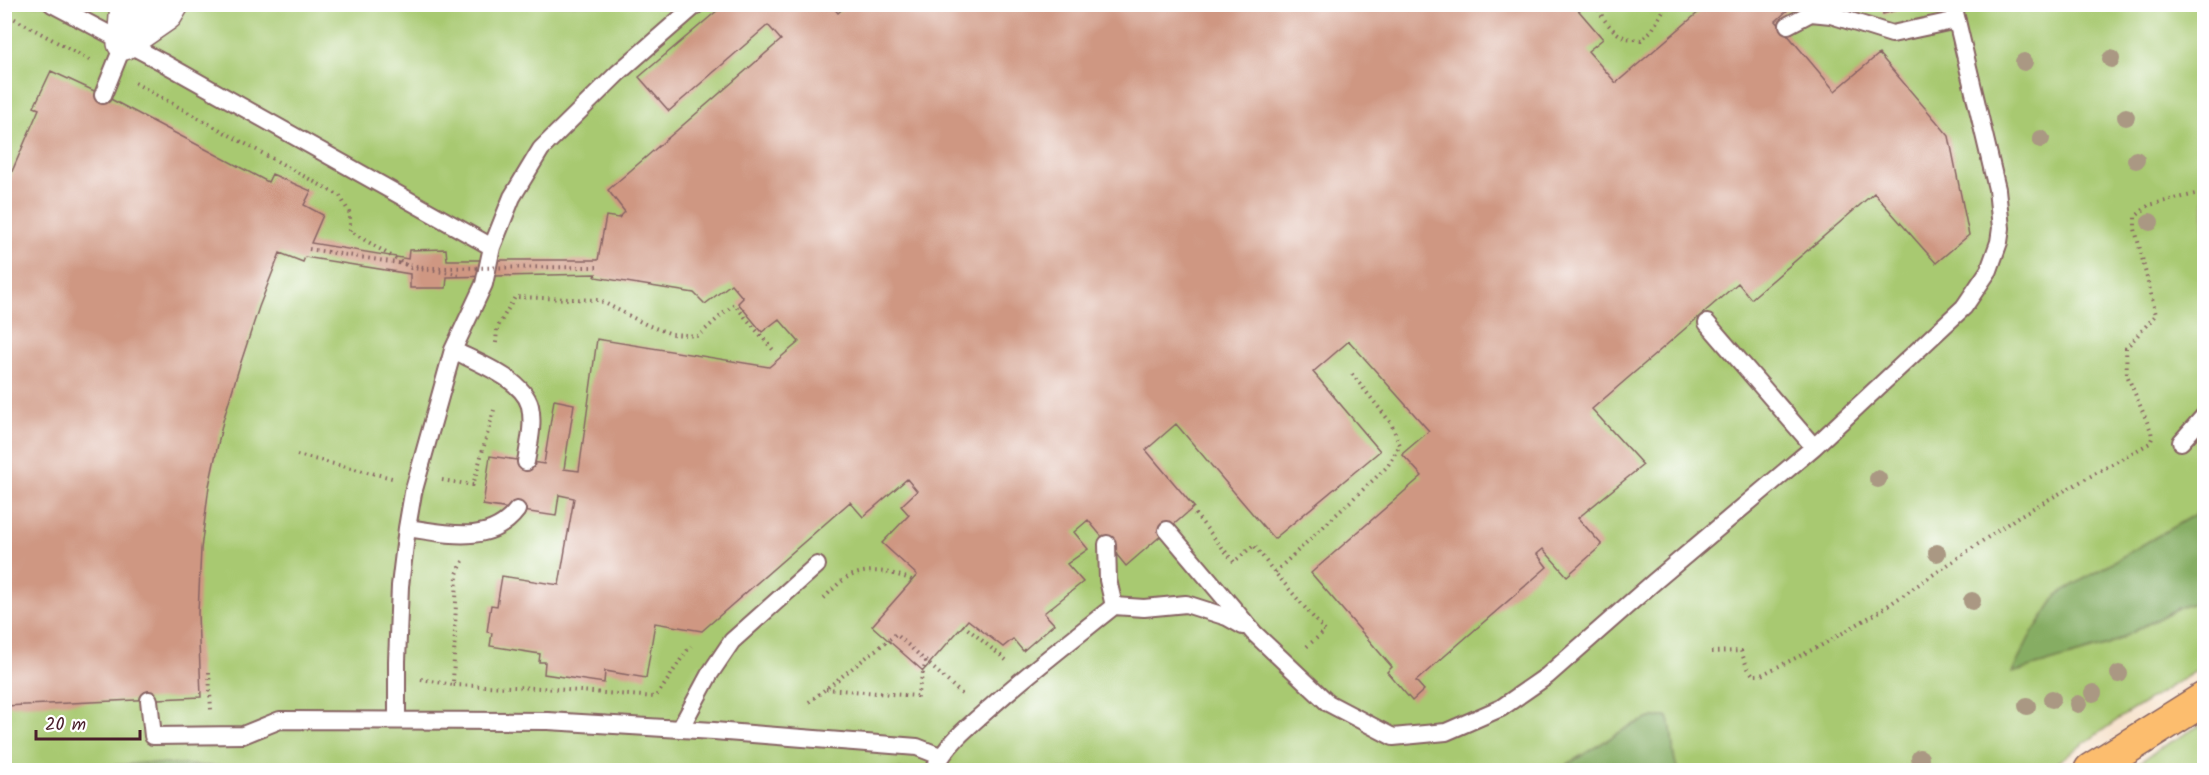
<svg xmlns="http://www.w3.org/2000/svg" width="2209" height="775" viewBox="0 0 2209 775" font-family="Kalam,sans-serif">
  <rect width="100%" height="100%" fill="#fff"/>
  <filter id="ink" filterUnits="userSpaceOnUse"><feTurbulence type="fractalNoise" baseFrequency=".0167" numOctaves="2"/><feDisplacementMap in="SourceGraphic" scale="12" xChannelSelector="R" yChannelSelector="G"/><feConvolveMatrix kernelMatrix="1 2 1 2 8 2 1 2 1" color-interpolation-filters="sRGB"/></filter>
  <filter id="wash" filterUnits="userSpaceOnUse"><feTurbulence type="fractalNoise" baseFrequency=".008" numOctaves="4" result="noise"/><feDisplacementMap in="SourceGraphic" scale="24" xChannelSelector="R" yChannelSelector="G"/><feGaussianBlur stdDeviation="1.35" result="paint"/><feColorMatrix in="noise" values="0 0 0 0 0 0 0 0 0 0 0 0 0 0 0 0 0 1.4 0 .05"/><feComposite in="paint" operator="in"/></filter>
  <g filter="url(#wash)">
    <rect width="100%" height="100%" fill="#f7e4cf"/>
    <path fill="#a8c971" stroke="#79744e" stroke-width="1.5" d="M 5,5 L 2204,5 L 2204,509 L 2058,594 L 2029,638 L 2013,672 L 2108,645 L 2178,608 L 2204,600 L 2204,666 L 2126,714 L 2046,770 L 1678,770 C 1670,754 1675,734 1668,717 L 1653,717 L 1630,726 L 1558,770 L 293,770 L 142,763 L 70,770 L 5,770 Z
      M 2204,723 L 2204,770 L 2128,770 L 2159,749 Z"/>
    <path fill="#86ad63" stroke="#686647" stroke-width="1.5" d="M 2204,509 L 2204,600 L 2178,608 L 2108,645 L 2012,673 L 2029,638 L 2058,594 Z
      M 1653,717 L 1668,717 C 1675,734 1670,754 1678,770 L 1558,770 L 1630,726 Z
      M 142,763 L 293,770 L 70,770 Z"/>
    <g id="blocks">
      <path fill="#cf9782" d="M 725,4 L 830,4 L 838,13 L 848,4 L 1573,4 L 1603,39 L 1588,51 L 1616,83 L 1707,5 L 1788,5 L 1790,8 L 1776,21 L 1835,91 L 1879,54 L 1949,136 L 1969,235 L 1936,263 L 1874,193 L 1751,299 L 1738,283 L 1592,409 L 1643,465 L 1578,518 L 1602,545 L 1567,576 L 1543,549 L 1537,554 L 1547,567 L 1416,681 L 1424,690 L 1412,701 L 1387,672 L 1392,667 L 1311,573 L 1422,476 L 1402,454 L 1429,431 L 1349,341 L 1313,372 L 1380,451 L 1274,539 L 1176,424 L 1146,450 L 1194,507 L 1126,566 L 1088,520 L 1074,532 L 1088,549 L 1067,564 L 1083,582 L 1044,613 L 1054,624 L 1023,651 L 1013,639 L 1003,647 L 968,620 L 923,671 L 872,626 L 917,575 L 882,543 L 909,515 L 901,506 L 917,491 L 907,479 L 863,517 L 850,502 L 702,631 L 655,623 L 646,678 L 605,671 L 604,683 L 544,674 L 545,662 L 539,662 L 540,654 L 490,646 L 492,633 L 487,632 L 491,605 L 497,606 L 502,576 L 559,585 L 574,498 L 559,495 L 556,516 L 483,505 L 490,456 L 544,464 L 554,400 L 574,404 L 564,469 L 579,471 L 597,339 L 769,367 L 799,342 L 779,319 L 762,332 L 738,303 L 743,298 L 731,284 L 705,304 L 694,293 L 595,277 L 596,274 L 447,277 L 446,288 L 410,288 L 410,274 L 305,257 L 303,262 L 280,253 L 259,307 L 240,365 L 223,421 L 209,486 L 201,549 L 198,613 L 201,697 L 4,706 L 4,190 L 39,109 L 34,107 L 51,71 L 103,95 L 268,182 L 272,174 L 311,191 L 304,205 L 323,215 L 311,243 L 408,259 L 409,250 L 446,249 L 447,260 L 598,260 L 606,216 L 619,218 L 625,212 L 608,190 L 781,40 L 768,25 L 669,111 L 639,77 Z
        M 1881,4 L 1914,4 L 1914,5 L 1883,14 Z"/>
    </g>
  </g>
  <g filter="url(#ink)">
    <use href="#blocks" fill-opacity="0" stroke="#876464" stroke-width="1.5"/>
    <g fill="none" stroke-linecap="round" stroke-linejoin="round">
      <g stroke="#876464" stroke-width="20">
        <path id="service" d="M 52,4 L 162,62 L 492,247
          M 1788,25 L 1811,13 L 1831,15 L 1892,34 L 1957,20
          M 103,95 L 124,43
          M 1707,323 L 1814,447
          M 453,350 C 476,362 523,379 530,406 C 534,424 529,444 526,462
          M 2181,442 L 2204,416
          M 407,528 C 445,533 490,546 517,510
          M 1167,530 L 1254,633 L 1328,703 L 1393,737 L 1446,732 L 1501,708 L 1547,676 L 1654,582 L 1814,447 L 1964,307 L 1989,270 L 1999,242 L 2001,228 L 1997,189 L 1953,4
          M 1107,544 L 1108,580 L 1114,606
          M 149,700 L 153,736 L 243,735 L 280,720 L 548,721 L 714,731 L 917,747 L 940,756
          M 397,720 L 397,661 L 400,586 L 407,528 L 413,493 L 453,350 L 484,284 L 492,247 L 512,197 L 541,149 L 618,73 L 697,4
          M 680,729 L 709,675 L 732,641 L 817,565
          M 934,770 C 946,744 970,725 992,706 C 1031,671 1073,639 1114,606 L 1144,608 L 1186,604 L 1227,617 L 1243,626"/>
      </g>
      <g stroke="#876464" stroke-width="36">
        <path id="minor" d="M 124,43 L 166,14 L 172,4
          M 124,43 L 127,4"/>
      </g>
      <g stroke="#876464" stroke-width="36">
        <path id="motorway" d="M 2091,770 L 2204,699"/>
      </g>
      <path stroke="#876464" stroke-width="4" stroke-dasharray="1.5 4.5" stroke-linecap="butt" d="M 1597,4 C 1600,17 1614,34 1626,38 C 1631,39 1636,39 1641,40 L 1652,30 L 1667,4
        M 4,13 L 91,61
        M 135,83 L 340,196 L 350,214 L 350,231 L 411,268 L 459,274
        M 496,343 L 497,328 L 515,297 L 599,300 L 647,325 L 672,334 L 698,336 L 734,304 L 774,351
        M 297,455 L 392,478
        M 442,480 L 473,485 L 494,410
        M 1195,514 L 1234,562 L 1254,545 L 1271,568 L 1325,631 L 1305,648
        M 463,561 L 457,574 L 453,685 L 542,688 L 655,697 C 669,681 677,662 691,646
        M 1275,572 L 1387,467 L 1400,445 L 1391,423 L 1352,374
        M 824,598 C 831,591 841,580 850,576 C 871,567 892,572 912,580
        M 963,625 L 1006,660
        M 1711,652 L 1741,651 L 1747,667 L 1753,675 L 1761,675 L 1822,645 L 1880,611 L 2019,516 L 2150,443 L 2152,438 L 2151,431 L 2127,375 L 2126,348 L 2156,315 L 2135,229 L 2135,217 L 2149,205 L 2204,192
        M 209,672 L 211,710
        M 421,679 L 453,685
        M 826,689 L 917,696 L 926,661
        M 809,702 L 896,634 L 965,697"/>
      <use href="#service" stroke="#fff" stroke-width="16"/>
      <use href="#minor" stroke="#fff" stroke-width="33"/>
      <use href="#motorway" stroke="#fcbd6e" stroke-width="33"/>
      <path stroke="#876464" stroke-width="4" stroke-dasharray="1.5 4.5" stroke-linecap="butt" d="M 309,249 L 429,268 L 597,267"/>
    </g>
    <g fill="#aa9883">
      <circle cx="2111" cy="59" r="9"/>
      <circle cx="2024" cy="62" r="9"/>
      <circle cx="2126" cy="117" r="9"/>
      <circle cx="2041" cy="139" r="9"/>
      <circle cx="2136" cy="160" r="9"/>
      <circle cx="2150" cy="222" r="9"/>
      <circle cx="1878" cy="479" r="9"/>
      <circle cx="1937" cy="553" r="9"/>
      <circle cx="1972" cy="601" r="9"/>
      <circle cx="2119" cy="674" r="9"/>
      <circle cx="2093" cy="693" r="9"/>
      <circle cx="2052" cy="699" r="9"/>
      <circle cx="2078" cy="704" r="9"/>
      <circle cx="2027" cy="706" r="9"/>
      <circle cx="1920" cy="758" r="9"/>
    </g>
  </g>
  <rect width="2209" height="775" fill="none" stroke="#fff" stroke-width="24"/>
  <path d="M36 730v9h104v-9" fill="none" stroke="#4a1f2b" stroke-width="3"/>
  <text x="45" y="730" font-size="18" fill="#4a1f2b" stroke="#ffffff" stroke-width="4.5" paint-order="stroke">20 m</text>
</svg>
